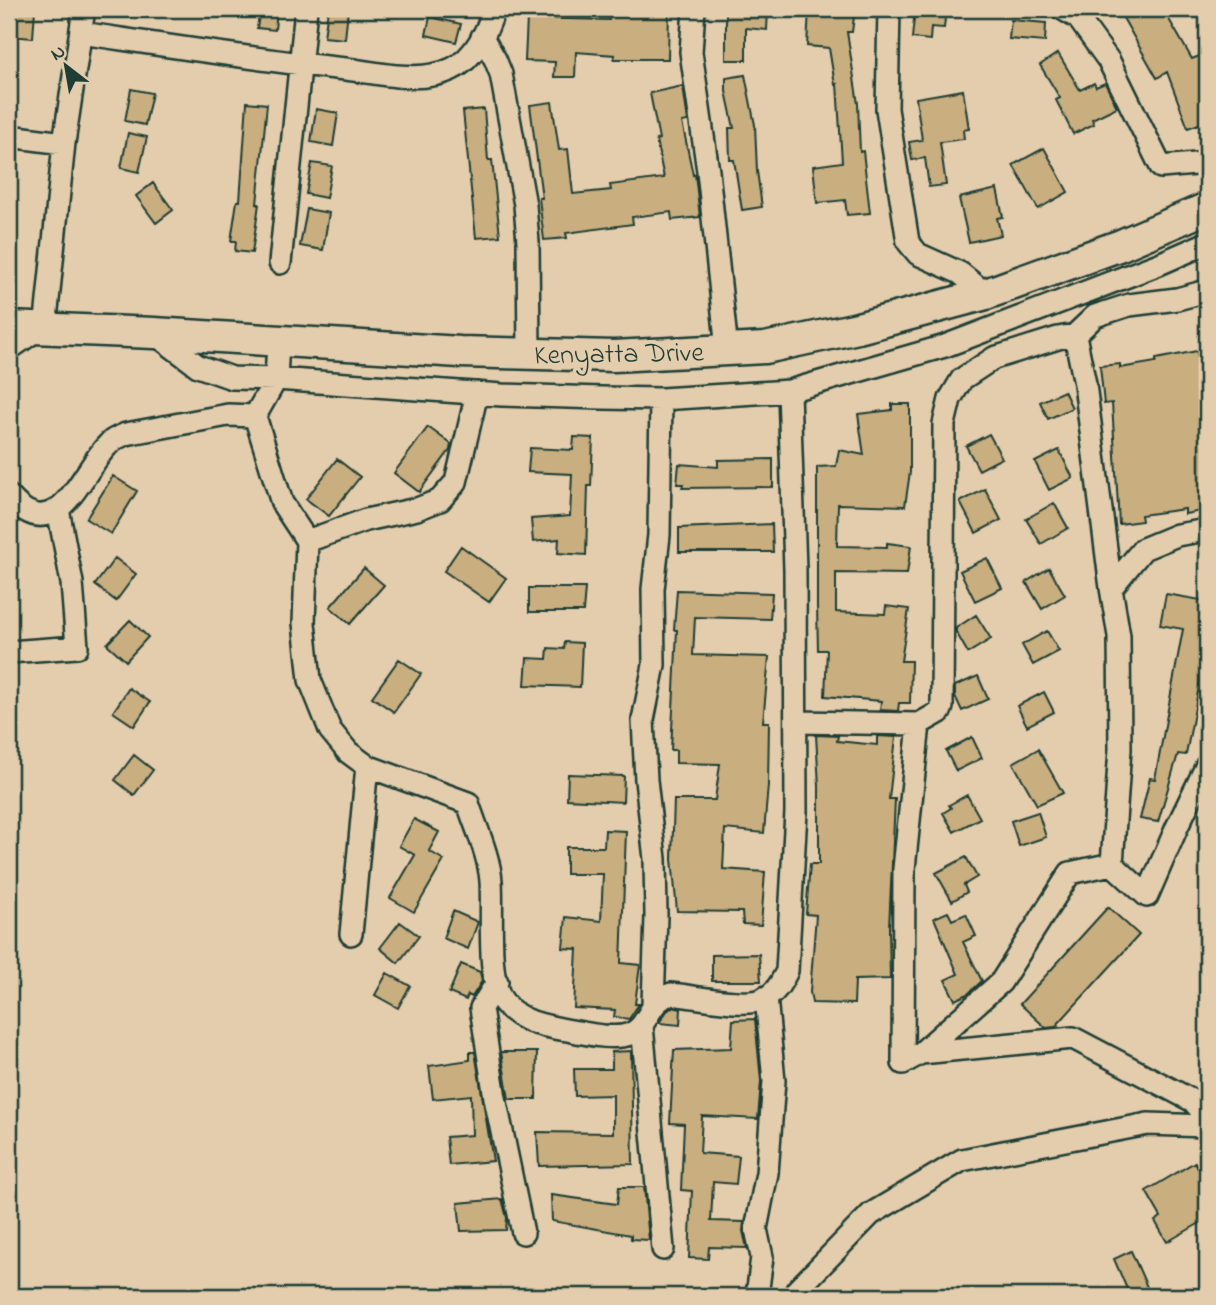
<svg xmlns="http://www.w3.org/2000/svg" width="1216" height="1305" viewBox="0 0 1216 1305" font-family="'Indie Flower',sans-serif">
  <rect width="100%" height="100%" fill="#e4cdad"/>
  <filter id="ink" filterUnits="userSpaceOnUse"><feTurbulence type="fractalNoise" baseFrequency=".0143" numOctaves="2"/><feDisplacementMap in="SourceGraphic" scale="14" xChannelSelector="R" yChannelSelector="G"/><feConvolveMatrix kernelMatrix="1 2 1 2 8 2 1 2 1" color-interpolation-filters="sRGB"/></filter>
  <g filter="url(#ink)">
    <path fill="#c9ae7f" stroke="#1f3d34" stroke-width="2" d="M 9,9 L 35,9 L 33,38 L 9,36 Z
      M 260,9 L 277,9 L 275,30 L 257,28 Z
      M 328,9 L 348,9 L 345,39 L 324,37 Z
      M 609,9 L 669,9 L 668,59 L 614,59 L 615,55 L 576,52 L 575,77 L 554,77 L 555,62 L 525,61 L 527,18 L 609,20 Z
      M 726,9 L 768,9 L 767,30 L 746,28 L 746,60 L 726,60 Z
      M 809,9 L 855,9 L 852,32 L 847,32 L 858,104 L 860,152 L 863,151 L 870,213 L 847,215 L 845,200 L 817,203 L 813,166 L 842,162 L 837,84 L 835,85 L 829,48 L 807,46 Z
      M 915,9 L 946,9 L 944,28 L 931,27 L 930,40 L 912,38 Z
      M 1118,9 L 1163,9 L 1192,59 L 1207,53 L 1207,121 L 1188,128 L 1167,72 L 1157,78 Z
      M 430,17 L 461,24 L 456,42 L 426,35 Z
      M 1011,20 L 1046,23 L 1045,42 L 1009,39 Z
      M 1058,53 L 1080,90 L 1094,83 L 1096,87 L 1105,83 L 1117,107 L 1092,119 L 1094,124 L 1073,134 L 1056,100 L 1060,98 L 1040,65 Z
      M 745,75 L 755,125 L 757,171 L 762,207 L 742,210 L 734,160 L 730,160 L 729,128 L 734,128 L 726,91 L 726,78 Z
      M 683,86 L 688,121 L 682,122 L 693,175 L 695,174 L 700,217 L 672,220 L 671,212 L 632,217 L 633,224 L 566,233 L 567,238 L 544,240 L 539,198 L 542,198 L 530,105 L 552,102 L 559,150 L 568,149 L 573,194 L 611,190 L 610,185 L 664,178 L 656,140 L 659,139 L 650,93 Z
      M 131,89 L 152,93 L 145,125 L 125,121 Z
      M 963,90 L 969,129 L 963,130 L 964,139 L 940,142 L 946,185 L 929,187 L 925,158 L 912,160 L 909,142 L 922,140 L 916,98 Z
      M 247,102 L 267,104 L 257,204 L 259,204 L 252,253 L 235,251 L 236,241 L 231,241 L 237,201 L 240,201 Z
      M 316,109 L 338,113 L 333,146 L 311,142 Z
      M 484,109 L 488,160 L 492,160 L 500,236 L 476,238 L 463,111 Z
      M 128,133 L 147,137 L 139,172 L 121,168 Z
      M 1044,148 L 1068,192 L 1038,209 L 1013,165 Z
      M 312,163 L 332,166 L 326,198 L 306,194 Z
      M 153,183 L 173,210 L 156,223 L 136,196 Z
      M 997,189 L 1003,217 L 997,218 L 1001,235 L 969,242 L 959,198 Z
      M 307,209 L 329,213 L 323,250 L 300,246 Z
      M 1197,351 L 1207,425 L 1207,510 L 1185,514 L 1185,509 L 1141,515 L 1142,521 L 1119,524 L 1112,403 L 1104,404 L 1100,366 L 1120,364 L 1120,368 L 1156,362 L 1156,359 Z
      M 1064,391 L 1072,408 L 1048,419 L 1040,402 Z
      M 892,404 L 910,404 L 910,472 L 905,506 L 838,504 L 837,546 L 887,547 L 887,543 L 911,546 L 907,574 L 836,573 L 836,612 L 885,614 L 886,606 L 909,609 L 901,661 L 911,661 L 910,703 L 899,703 L 898,711 L 880,710 L 881,701 L 825,696 L 827,650 L 818,650 L 817,606 L 817,467 L 836,466 L 839,450 L 864,455 L 858,414 L 892,410 Z
      M 428,427 L 451,444 L 450,450 L 419,492 L 394,473 Z
      M 989,434 L 1002,458 L 979,470 L 966,446 Z
      M 574,437 L 593,438 L 591,486 L 588,486 L 586,555 L 558,553 L 559,539 L 533,542 L 531,519 L 570,516 L 572,474 L 528,472 L 530,448 L 573,450 Z
      M 1059,450 L 1073,478 L 1049,490 L 1035,462 Z
      M 337,459 L 360,477 L 329,516 L 306,499 Z
      M 773,459 L 773,487 L 682,488 L 683,484 L 677,484 L 679,464 L 718,467 L 718,460 Z
      M 113,476 L 137,491 L 111,534 L 86,519 Z
      M 985,489 L 1001,520 L 976,533 L 960,502 Z
      M 1054,503 L 1068,528 L 1041,544 L 1026,519 Z
      M 772,524 L 773,552 L 679,552 L 679,528 Z
      M 461,546 L 506,578 L 489,602 L 444,571 Z
      M 115,558 L 136,574 L 116,601 L 95,585 Z
      M 987,558 L 1002,588 L 975,601 L 960,571 Z
      M 364,568 L 384,585 L 350,624 L 330,607 Z
      M 1049,568 L 1065,595 L 1042,609 L 1026,582 Z
      M 529,588 L 585,588 L 583,612 L 529,612 Z
      M 677,590 L 772,593 L 770,619 L 695,617 L 693,655 L 769,657 L 763,722 L 769,722 L 768,785 L 764,833 L 725,829 L 723,869 L 765,872 L 761,925 L 743,924 L 742,912 L 677,911 L 672,859 L 674,800 L 715,800 L 720,764 L 676,763 L 676,750 L 671,750 L 677,630 L 674,630 Z
      M 1166,594 L 1207,601 L 1207,644 L 1186,755 L 1178,754 L 1158,822 L 1140,819 L 1150,778 L 1155,779 L 1183,629 L 1160,625 Z
      M 976,615 L 991,639 L 968,653 L 956,632 L 956,628 Z
      M 130,620 L 148,637 L 126,661 L 107,644 Z
      M 1047,631 L 1059,651 L 1033,665 L 1022,645 Z
      M 565,642 L 582,643 L 580,687 L 525,685 L 527,658 L 547,659 L 548,648 L 564,649 Z
      M 399,659 L 421,674 L 394,712 L 372,697 Z
      M 978,676 L 988,699 L 962,711 L 955,696 L 955,686 Z
      M 129,688 L 150,702 L 134,726 L 113,712 Z
      M 1044,692 L 1054,712 L 1027,726 L 1017,706 Z
      M 816,735 L 838,736 L 837,741 L 877,745 L 877,736 L 896,737 L 889,799 L 895,799 L 889,928 L 890,979 L 855,980 L 854,1004 L 812,1003 L 810,992 L 816,915 L 806,914 L 810,864 L 819,864 L 819,786 Z
      M 972,737 L 982,758 L 956,771 L 946,751 Z
      M 1038,749 L 1063,793 L 1037,805 L 1013,763 Z
      M 134,755 L 153,770 L 134,795 L 115,780 Z
      M 568,774 L 624,776 L 623,802 L 567,799 Z
      M 967,795 L 980,818 L 954,832 L 943,813 L 951,808 L 949,805 Z
      M 1038,812 L 1046,837 L 1019,846 L 1011,821 Z
      M 414,819 L 439,832 L 429,851 L 444,860 L 414,912 L 390,898 L 415,855 L 399,846 Z
      M 605,830 L 626,831 L 621,963 L 640,965 L 635,1004 L 639,1004 L 629,1019 L 614,1017 L 615,1010 L 574,1008 L 577,949 L 563,948 L 566,917 L 601,921 L 603,874 L 566,874 L 566,847 L 604,847 Z
      M 966,857 L 977,877 L 964,885 L 967,892 L 952,901 L 936,873 Z
      M 1108,907 L 1139,935 L 1055,1027 L 1046,1028 L 1020,1004 Z
      M 453,911 L 478,922 L 468,949 L 443,938 Z
      M 948,912 L 952,920 L 966,914 L 976,936 L 963,942 L 982,981 L 968,994 L 955,1000 L 945,980 L 958,974 L 934,918 Z
      M 400,922 L 419,936 L 398,963 L 380,948 Z
      M 759,954 L 761,981 L 712,981 L 712,955 Z
      M 461,964 L 480,972 L 482,981 L 472,997 L 468,995 L 466,1000 L 449,993 Z
      M 387,973 L 410,986 L 398,1008 L 375,995 Z
      M 673,1007 L 681,1009 L 680,1025 L 659,1023 L 667,1011 Z
      M 755,1019 L 761,1081 L 758,1119 L 702,1116 L 700,1153 L 739,1156 L 736,1184 L 713,1182 L 711,1221 L 744,1222 L 743,1231 L 747,1248 L 709,1247 L 708,1259 L 689,1258 L 692,1191 L 681,1190 L 684,1124 L 670,1123 L 674,1050 L 731,1048 L 733,1020 Z
      M 631,1051 L 633,1164 L 539,1166 L 537,1132 L 613,1133 L 613,1095 L 575,1096 L 574,1069 L 612,1069 L 612,1052 Z
      M 470,1052 L 475,1052 L 493,1161 L 449,1165 L 446,1137 L 472,1135 L 471,1095 L 433,1099 L 429,1066 L 470,1060 Z
      M 501,1052 L 537,1052 L 536,1099 L 509,1099 Z
      M 1195,1162 L 1207,1184 L 1207,1219 L 1167,1242 L 1155,1221 L 1161,1217 L 1146,1191 Z
      M 619,1187 L 644,1187 L 649,1240 L 631,1239 L 631,1235 L 552,1221 L 551,1195 L 617,1204 Z
      M 502,1199 L 507,1218 L 506,1230 L 461,1231 L 458,1203 Z
      M 1131,1251 L 1151,1296 L 1130,1296 L 1114,1259 Z"/>
    <g fill="none" stroke-linecap="round" stroke-linejoin="round">
      <g stroke="#1f3d34" stroke-width="26">
        <path id="minor" d="M 694,9 L 691,52 L 708,171 L 727,350
          M 889,9 L 887,109 L 908,242 L 918,254 L 960,273 L 986,294
          M 1063,9 L 1078,18 L 1109,61 L 1161,167 L 1207,163
          M 81,33 C 169,46 258,60 346,69 C 379,73 421,84 452,69 C 474,59 488,30 494,9
          M 482,37 L 495,59 L 501,74 L 525,205 L 528,242 L 529,353
          M 9,136 L 64,143
          M 280,263 L 306,9
          M 45,330 L 64,143 L 84,9
          M 154,333 L 198,366 L 232,378 L 276,379 L 502,395 L 602,398 L 661,399 L 789,391 L 945,346 L 1159,264 L 1207,243
          M 1075,335 L 1085,384 L 1111,588
          M 278,342 L 276,379 L 255,416 L 282,503 L 307,541 L 304,623 L 310,680 L 330,730 L 348,752 L 367,766 L 468,803 C 476,828 489,855 491,881 C 493,910 487,974 501,998 C 505,1006 516,1015 525,1019 C 539,1026 556,1028 572,1031 C 588,1034 614,1040 630,1034 C 650,1026 647,1001 671,994 C 692,996 743,1007 761,1000 C 775,995 781,983 787,971 L 796,812 L 795,570 L 789,391
          M 9,349 L 38,329
          M 9,496 C 59,554 83,464 112,441 C 116,438 122,436 126,434 L 228,415 L 255,416
          M 307,541 L 366,520 L 417,509 L 440,500 L 456,482 L 477,393
          M 9,652 L 77,647 L 72,583 L 58,509
          M 796,722 L 919,724 L 940,712 L 942,707 L 944,424 L 950,399 L 962,379 L 994,358 L 1058,338 L 1075,335 L 1095,316 L 1129,305 L 1177,299 L 1207,291
          M 919,724 L 904,869 L 903,1063 L 921,1053 L 1001,982 L 1070,873 L 1112,864
          M 1112,864 L 1120,749 L 1119,636 L 1111,588 L 1143,549 L 1177,535 L 1207,530
          M 1112,864 L 1147,896 L 1177,827 L 1207,765
          M 351,934 L 367,766
          M 497,982 L 481,1008 L 495,1098 L 523,1233
          M 653,1004 L 656,916 L 655,859 L 646,780 L 643,720 L 654,665 L 653,589 L 659,535 L 661,399
          M 642,1026 L 663,1249
          M 921,1053 L 1073,1038 L 1193,1101 L 1207,1117
          M 757,1296 L 762,1257 L 756,1229 L 767,1173 L 774,1081 L 766,997
          M 794,1296 L 797,1290 L 871,1214 L 962,1160 L 1148,1124 L 1207,1126"/>
      </g>
      <g stroke="#1f3d34" stroke-width="35">
        <path id="secondary" d="M 9,327 L 154,333 L 460,352 L 614,356 L 765,348 L 858,328 L 986,294 L 1121,245 L 1207,208"/>
      </g>
      <use href="#minor" stroke="#e4cdad" stroke-width="21"/>
      <use href="#secondary" stroke="#e4cdad" stroke-width="30"/>
    </g>
  </g>
  <g text-anchor="middle" stroke-width="7" stroke-linejoin="round" paint-order="stroke">
    <g font-size="28" fill="#1f3d34" stroke="#e4cdad">
      <text transform="translate(619 352) rotate(-1)" y="10">Kenyatta Drive</text>
    </g>
  </g>
  <rect width="1216" height="1305" fill="none" stroke="#e4cdad" stroke-width="35"/>
  <rect x="18" y="18" width="1181" height="1270" fill="none" stroke="#1f3d34" stroke-width="2.5" filter="url(#ink)"/>
  <g transform="translate(66 66) rotate(329)" stroke="#e4cdad" stroke-width="5" paint-order="stroke">
  <path d="M0-5L12 26L0 18L-12 26Z" fill="#1f3d34"/>
  <text y="-10" font-size="19" font-weight="bold" text-anchor="middle" fill="#1f3d34">N</text>
  </g>
</svg>
